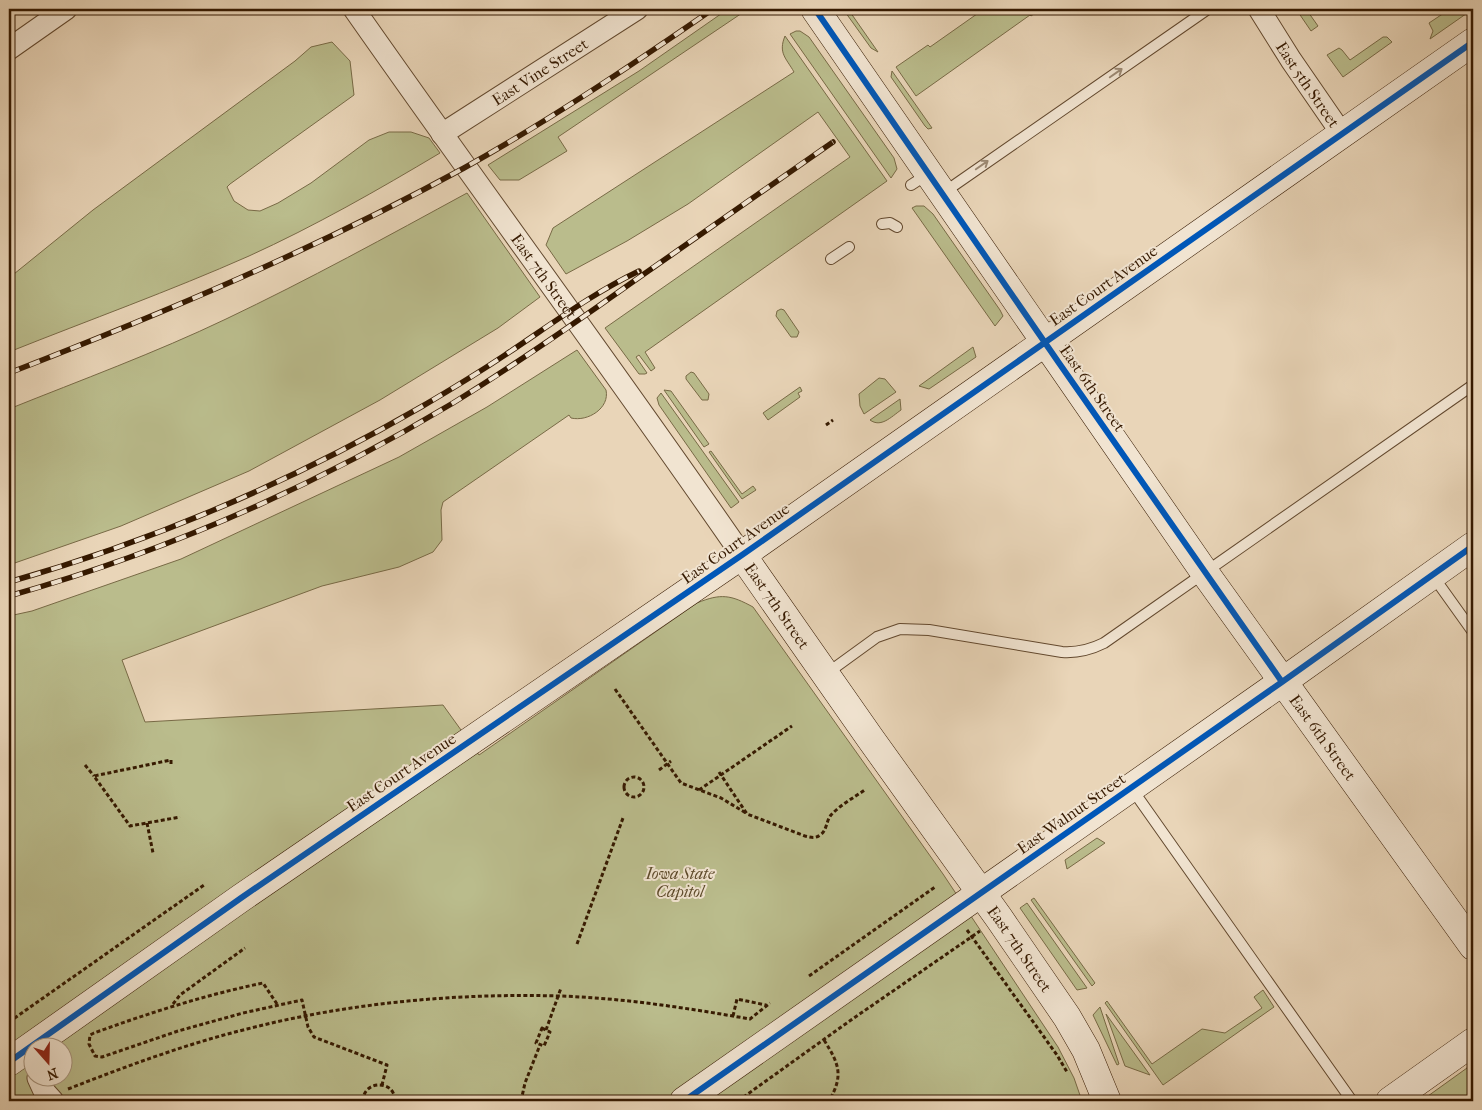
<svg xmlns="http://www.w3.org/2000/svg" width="1482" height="1110" viewBox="0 0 1482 1110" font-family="'IM FELL French Canon',serif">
  <rect width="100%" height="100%" fill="#e9d5b8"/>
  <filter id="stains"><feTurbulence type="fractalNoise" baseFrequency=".004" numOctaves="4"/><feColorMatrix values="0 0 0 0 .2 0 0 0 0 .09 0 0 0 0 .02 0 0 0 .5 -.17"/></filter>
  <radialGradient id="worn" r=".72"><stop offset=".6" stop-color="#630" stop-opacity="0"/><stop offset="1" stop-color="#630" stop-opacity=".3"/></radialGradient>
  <path fill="#babc8c" stroke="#786a46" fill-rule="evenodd" d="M 728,9 L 748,9 L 558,137 L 567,151 L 519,180 L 500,180 L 488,165 L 639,71 Z
    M 843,9 L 848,9 L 878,52 L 871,48 Z
    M 984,9 L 1041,9 L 1031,16 L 1030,15 L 916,96 L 896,67 L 928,45 L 930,47 Z
    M 1296,9 L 1306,9 L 1318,26 L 1311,31 Z
    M 1450,9 L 1473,9 L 1430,39 L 1433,31 L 1429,23 Z
    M 796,31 L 800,31 L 809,37 L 894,158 L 897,169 L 891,178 L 790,34 Z
    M 785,36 L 887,181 L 645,352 L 655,368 L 651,371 L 639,355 L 636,357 L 647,373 L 645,374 L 639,374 L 605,328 L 850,157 L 818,112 L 688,204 L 627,241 L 566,274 L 546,245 L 553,228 L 794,72 C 786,58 778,53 785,36 Z
    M 1383,37 L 1387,37 L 1392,42 L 1343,77 L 1327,55 L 1339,48 L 1342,50 L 1350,60 Z
    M 332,42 L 350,61 L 354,95 L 230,184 L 227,187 L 234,201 L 248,210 L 260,211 L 278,203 L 311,183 L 369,140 L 389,132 L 411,132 L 429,138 L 440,153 C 378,190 315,226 249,256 C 170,291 89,320 9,352 L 9,278 L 93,210 L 295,61 L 311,47 Z
    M 892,71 L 932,128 L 928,129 L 925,126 L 891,77 Z
    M 467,193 L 540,297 L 498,328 L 380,400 L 249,471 L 121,526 L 9,565 L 9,409 C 81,380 155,353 226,319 C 308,280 388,236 467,193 Z
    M 916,206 L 924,206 L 933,214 L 1000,310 L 1003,316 L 995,326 L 912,208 Z
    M 781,309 L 784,310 L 799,332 L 797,337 L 791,337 L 776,316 L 777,311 Z
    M 973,347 L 976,357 L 929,389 L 919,386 Z
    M 577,350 L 606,390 C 610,408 588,422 571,418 L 569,415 L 443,502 L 441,510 L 442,540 L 433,552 L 399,567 L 322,586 L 122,660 L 145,722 L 443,705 L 479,755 L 697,603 C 721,593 731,595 753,607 L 943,874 L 1058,1047 L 1074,1078 L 1082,1101 L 9,1101 L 9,616 L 32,611 L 181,559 L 399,457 L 487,407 ZM 32,1048 L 62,1048 L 62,1078 L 32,1078 Z
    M 691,372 L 694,373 L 709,394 L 708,400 L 702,400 L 686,379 L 686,376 Z
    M 879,378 L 885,379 L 896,392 L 864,414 L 860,406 L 859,394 Z
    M 800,387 L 802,391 L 798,393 L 800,397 L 768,420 L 763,413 Z
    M 664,390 L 671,391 L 709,444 L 704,447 Z
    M 661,393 L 739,502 L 731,508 L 659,405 L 657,398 Z
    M 900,399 L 901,410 C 891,417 881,428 870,420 Z
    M 711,451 L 742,494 L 753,486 L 756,490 L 742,499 L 709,452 Z
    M 1097,838 L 1105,843 L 1067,869 L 1065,860 Z
    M 1034,898 L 1095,983 L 1092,986 L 1031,900 Z
    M 1027,903 L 1087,988 L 1077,990 L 1020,908 Z
    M 1263,990 L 1274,1007 L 1163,1085 L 1105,1003 L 1107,1001 L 1152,1064 L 1202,1029 L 1225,1033 L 1262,1008 L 1254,997 Z
    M 1100,1007 L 1119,1064 L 1117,1065 L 1093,1015 Z
    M 1106,1014 L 1150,1075 L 1125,1066 Z
    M 1473,1056 L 1473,1101 L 1421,1101 L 1467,1068 Z"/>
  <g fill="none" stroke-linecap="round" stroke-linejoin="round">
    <g stroke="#62482e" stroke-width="12">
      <path id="lane" d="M 911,185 L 928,174
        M 943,193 L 1208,9
        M 882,224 L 890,223 L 897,227
        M 831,259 L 849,247
        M 1433,576 L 1473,632
        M 826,674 L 877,637 L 900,629 L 929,630 L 1062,652 C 1077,653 1090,650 1104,643 L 1473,385
        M 1132,789 L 1352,1101"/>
    </g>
    <g stroke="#62482e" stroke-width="23">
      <g id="street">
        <path id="s1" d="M 354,9 C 482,192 615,371 742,555"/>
        <path id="s2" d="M 1259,9 L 1291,60 L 1342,134"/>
        <path d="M 9,49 L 66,9"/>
        <path id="s3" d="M 442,134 L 637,9"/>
        <path d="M 38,1078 L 44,1091 L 53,1101"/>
      </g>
    </g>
    <g stroke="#351900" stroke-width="29">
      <g id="secondary">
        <path id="s4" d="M 815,9 L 1205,573 L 1473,946"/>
        <path id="s5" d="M 742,555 L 870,738 L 999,918 L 1067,1017 L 1086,1050 L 1107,1101"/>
        <path d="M 9,1062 L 241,898 L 742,555 L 1473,42"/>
        <path d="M 684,1101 L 1282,682 L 1473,546"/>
        <path d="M 1390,1101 L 1473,1042"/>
      </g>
    </g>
    <path stroke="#351900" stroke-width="3" stroke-dasharray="4 2.5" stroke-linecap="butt" d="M 826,425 L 833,420
      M 615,689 L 681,783 L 721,798 L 746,813
      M 171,764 L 171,760 L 94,776 L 130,826 L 180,817
      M 85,765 L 94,776
      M 659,770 L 671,761
      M 719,772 L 747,814 L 805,836 C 810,837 815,839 820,835 C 827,831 826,821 831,815 C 840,805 855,797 866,789
      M624 787a10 10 0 1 1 20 0a10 10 0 1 1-20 0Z
      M 699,790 L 792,726
      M 147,823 L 153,853
      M 967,930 L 1057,1055 L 1067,1072
      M 577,944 L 623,818
      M 809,976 L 935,887
      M 173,1004 L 180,995 L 245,948
      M 277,1004 L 263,983 C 205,995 149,1013 94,1033 L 90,1035 L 89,1044 L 95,1056 L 102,1057 L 178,1031 L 243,1013 L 302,1000 L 308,1027 L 314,1037 L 387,1065 L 382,1085
      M 733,1016 L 737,999 L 766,1005
      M 9,1022 L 204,885
      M 542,1028 L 550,1032 L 544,1046 L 536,1043 Z
      M 546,1030 L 561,988
      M 824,1040 C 839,1064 844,1075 829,1101
      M 68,1089 C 127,1066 186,1044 247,1029 C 348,1003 455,993 559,996 C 623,998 687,1008 750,1019 L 770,1003
      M 363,1101 C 363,1080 395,1079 395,1101
      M 521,1101 L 525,1083 L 540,1045
      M 738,1101 L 851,1020 L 980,931"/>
    <use href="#lane" stroke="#f1e4d1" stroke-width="10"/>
    <use href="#street" stroke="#f1e4d1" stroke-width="21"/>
    <use href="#secondary" stroke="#f1e4d1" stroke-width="28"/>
    <g stroke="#351900" stroke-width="5.5">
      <path id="rail" d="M 9,373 C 164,313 318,248 464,168 C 550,120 632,65 713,9
        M 9,582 C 153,541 291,482 421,407 C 450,390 478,373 505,355 C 549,326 591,294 639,271
        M 9,596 C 165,552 314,487 453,403 C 515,365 575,323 634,281 C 701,234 767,188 833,142"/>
    </g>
    <use href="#rail" stroke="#f1e4d1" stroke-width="4" stroke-dasharray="11" stroke-linecap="butt"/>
    <g stroke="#f1e4d1" stroke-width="9">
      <path id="cycleway" d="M 815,9 L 1059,363 L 1282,682
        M 9,1062 L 241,898 L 742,555 L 1473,42
        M 684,1101 L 1282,682 L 1473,546"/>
    </g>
    <use href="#cycleway" stroke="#0057b8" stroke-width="6"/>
  </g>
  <defs><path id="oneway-shaft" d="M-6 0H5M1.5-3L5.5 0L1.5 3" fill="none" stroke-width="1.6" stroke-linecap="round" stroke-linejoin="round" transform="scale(1.25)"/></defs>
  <g stroke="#9c8973">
    <use href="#oneway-shaft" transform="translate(1116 73) rotate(-35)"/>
    <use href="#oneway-shaft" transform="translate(982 165) rotate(-35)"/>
  </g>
  <g text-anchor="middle" stroke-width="4" stroke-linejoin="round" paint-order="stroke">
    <g font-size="16" fill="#351900" stroke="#f1e4d1">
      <text dy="6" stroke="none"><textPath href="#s3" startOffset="116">East Vine Street</textPath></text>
      <text dy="6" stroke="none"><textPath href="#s2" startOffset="90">East 5th Street</textPath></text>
      <text dy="6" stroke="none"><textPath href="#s1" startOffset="328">East 7th Street</textPath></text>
      <text transform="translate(1103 285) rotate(-35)" y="6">East Court Avenue</text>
      <text transform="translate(1093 388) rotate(55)" y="6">East 6th Street</text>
      <text transform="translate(735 543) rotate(-35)" y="6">East Court Avenue</text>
      <text dy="6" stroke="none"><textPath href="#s5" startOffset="62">East 7th Street</textPath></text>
      <text dy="6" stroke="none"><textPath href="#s4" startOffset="888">East 6th Street</textPath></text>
      <text transform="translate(401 772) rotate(-34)" y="6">East Court Avenue</text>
      <text transform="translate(1071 813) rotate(-35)" y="6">East Walnut Street</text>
      <text dy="6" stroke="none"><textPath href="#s5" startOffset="482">East 7th Street</textPath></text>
    </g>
    <g font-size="16" font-style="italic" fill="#5d4a2a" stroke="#f1e4d1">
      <text x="680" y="879">Iowa State<tspan x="680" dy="18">Capitol</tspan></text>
    </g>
  </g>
  <rect width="1482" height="1110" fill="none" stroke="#e9d5b8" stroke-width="30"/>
  <rect x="10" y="10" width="1462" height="1090" fill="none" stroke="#351900" stroke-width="2.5"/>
  <rect x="15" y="15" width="1452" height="1080" fill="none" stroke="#351900"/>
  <g transform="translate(48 1062) rotate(160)"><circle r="24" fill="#f1e4d1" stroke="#a6937d"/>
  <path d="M0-4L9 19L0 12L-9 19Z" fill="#8f2418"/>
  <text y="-8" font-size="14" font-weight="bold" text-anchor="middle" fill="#351900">N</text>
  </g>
  <rect width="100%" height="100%" filter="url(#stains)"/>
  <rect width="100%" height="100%" fill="url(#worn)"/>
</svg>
